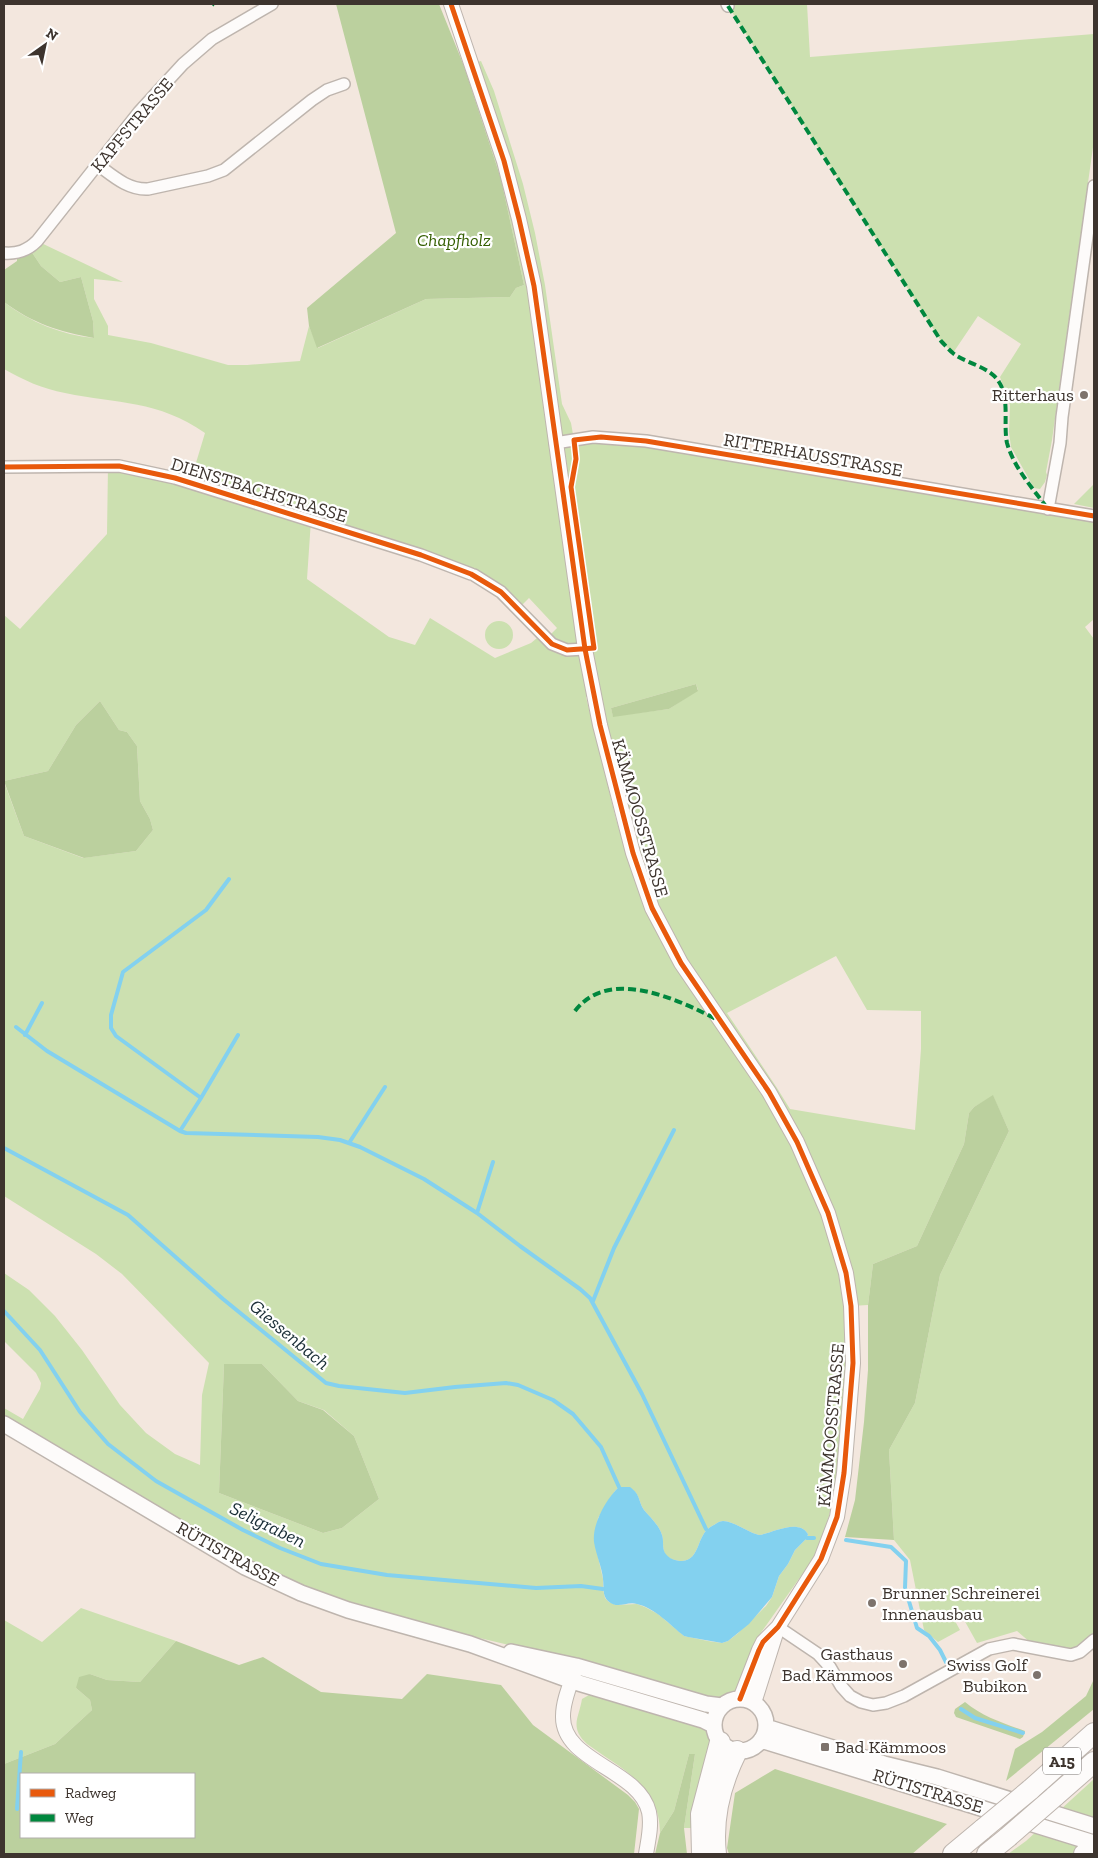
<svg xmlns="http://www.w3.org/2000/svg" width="1098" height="1858" viewBox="0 0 1098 1858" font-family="'Zilla Slab',serif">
  <rect width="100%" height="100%" fill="#f3e7de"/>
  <path fill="#cce0b0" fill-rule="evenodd" d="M 732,4 L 807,4 L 810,57 L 1094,34 L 1094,140 L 1052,440 L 1046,472 L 1047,475 L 1045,482 L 1040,489 L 1034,488 L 1011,447 L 1009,432 L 1010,405 L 1000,377 L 1021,344 L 978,316 L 953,353 L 941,341 L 728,6 Z
    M 481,61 L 494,91 L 523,184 L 535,233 L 545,285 L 562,404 L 571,423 L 574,440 L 601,437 L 646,441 L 1094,516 L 1094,619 L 1085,627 L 1094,639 L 1094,1634 L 1074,1649 L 1063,1651 L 1031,1643 L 1017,1631 L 977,1643 L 963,1618 L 955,1621 L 960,1630 L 938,1642 L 924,1630 L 910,1560 L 894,1540 L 889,1450 L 915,1403 L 940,1275 L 1009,1131 L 993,1096 L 974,1107 L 969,1113 L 964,1144 L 917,1246 L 873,1264 L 868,1305 L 851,1306 C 839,1231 810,1158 769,1093 C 736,1039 695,991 665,935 C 627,865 610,772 593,694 L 586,697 L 616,819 L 634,878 L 655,929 L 678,970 L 750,1074 L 775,1115 L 801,1165 L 824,1218 L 836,1256 L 844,1294 L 847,1356 L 843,1421 L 836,1485 L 829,1516 L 818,1549 L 808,1566 L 760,1634 L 753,1647 L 742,1679 L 736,1690 L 732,1694 L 722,1699 L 698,1697 L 576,1661 L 429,1626 L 327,1596 L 280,1577 L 239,1556 L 4,1416 L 4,1408 L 23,1419 L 40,1389 L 41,1383 L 36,1373 L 4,1341 L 4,1273 L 29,1290 L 55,1316 L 82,1350 L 120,1405 L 146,1433 L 175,1454 L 200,1465 L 202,1395 L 209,1363 L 122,1274 L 96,1254 L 4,1196 L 4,782 L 24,836 L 83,858 L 136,851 L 153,830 L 150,819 L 140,801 L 137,746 L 127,732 L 119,730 L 100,701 L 76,725 L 48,771 L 4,781 L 4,615 L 20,629 L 107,534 L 108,466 L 4,467 L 4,461 L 111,460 L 132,462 L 192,476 L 205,433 C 158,400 118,404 65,393 C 43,389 23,380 4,369 L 4,302 C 30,322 62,335 94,338 L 93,321 L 81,277 L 60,282 L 41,266 L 29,248 L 37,241 L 123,282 L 94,279 L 94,299 L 108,326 L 108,335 L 151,343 L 228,365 L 247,365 L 300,361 L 309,326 L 318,348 L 426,299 L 510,297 L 516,288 L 524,285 L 501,179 L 464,66 ZM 311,520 L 421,555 L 471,574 L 494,586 L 518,609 L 529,598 L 557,628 L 546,639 L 542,634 L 531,643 L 495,658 L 430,618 L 415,645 L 389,637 L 307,579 ZM 696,684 L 698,690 L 669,709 L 613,716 L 611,708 ZM 836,956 L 867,1010 L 921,1011 L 921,1049 L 915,1130 L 790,1109 L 777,1088 L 727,1013 ZM 224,1364 L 262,1364 L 298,1401 L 324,1410 L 354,1436 L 379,1499 L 342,1528 L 323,1533 L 219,1493 ZM 619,1487 L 630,1488 C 641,1495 638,1501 644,1510 C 650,1517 659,1525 662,1535 C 664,1541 662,1548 665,1554 C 669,1559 676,1561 682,1561 C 701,1560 696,1534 712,1526 C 716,1524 719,1521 723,1521 C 736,1522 747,1532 759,1535 C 773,1533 798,1518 808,1534 L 807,1538 L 795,1550 L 788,1564 L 779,1576 L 772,1597 L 766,1606 L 737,1634 L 728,1641 L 722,1643 L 708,1641 L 684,1636 L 658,1614 L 645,1607 L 637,1604 L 616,1605 L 609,1602 L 605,1598 L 603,1589 L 603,1579 L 594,1539 L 598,1518 L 615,1491 Z
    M 1094,484 L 1094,508 L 1074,504 Z
    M485 635a14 14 0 1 1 28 0a14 14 0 1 1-28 0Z
    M 81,1608 L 176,1641 L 140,1682 L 107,1680 L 90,1674 L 76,1688 L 90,1700 L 92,1710 L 55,1744 L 4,1764 L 4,1620 L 42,1642 Z
    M 596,1694 L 705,1728 L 713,1747 L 693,1828 L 684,1828 L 695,1754 L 689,1754 L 674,1811 L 660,1833 C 660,1785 621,1769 587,1744 C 569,1727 579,1718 582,1699 L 589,1695 Z
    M 1094,1779 L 1094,1854 L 1008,1854 L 1026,1841 Z"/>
  <path fill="#bbd09e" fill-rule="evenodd" d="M 336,4 L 439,4 L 464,66 L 501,179 L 524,285 L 516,288 L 510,297 L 426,299 L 317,348 L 309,326 L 307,308 L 396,233 Z
    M 29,248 L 41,266 L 60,282 L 81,277 L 93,321 L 94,338 C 60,332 32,323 4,302 L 4,270 L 17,261 L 17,253 Z
    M 696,684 L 698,691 L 669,709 L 613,717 L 611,708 Z
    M 100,701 L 119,730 L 127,732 L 137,746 L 140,801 L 150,819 L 153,830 L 136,851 L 84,858 L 24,836 L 4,781 L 48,771 L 76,725 Z
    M 993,1095 L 1009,1131 L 940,1275 L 915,1403 L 889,1450 L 894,1540 L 845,1537 L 855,1500 L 864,1422 L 868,1370 L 868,1305 L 873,1264 L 917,1246 L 964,1144 L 969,1113 L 974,1107 Z
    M 224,1364 L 262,1364 L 298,1401 L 323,1410 L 354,1436 L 379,1499 L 342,1528 L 323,1533 L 219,1493 Z
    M 176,1641 L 239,1665 L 263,1657 L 321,1692 L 402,1699 L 427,1674 L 501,1685 L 533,1725 L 628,1795 L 635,1802 L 639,1809 L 634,1854 L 4,1854 L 4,1764 L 55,1744 L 92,1710 L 90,1700 L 76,1688 L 79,1677 L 90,1674 L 107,1680 L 140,1682 ZM 194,1774 L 194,1837 L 21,1837 L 21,1774 Z
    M 1094,1679 L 1094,1709 L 1006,1781 L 1015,1749 L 1042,1732 L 1086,1696 Z
    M 965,1702 C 983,1717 1003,1723 1025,1731 L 1023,1737 L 1020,1739 L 956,1717 L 954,1713 L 955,1709 Z
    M 689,1754 L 695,1754 L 684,1828 L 687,1854 L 655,1854 L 660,1833 L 674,1811 Z
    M 775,1769 L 947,1824 L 912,1854 L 729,1854 L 727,1848 L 735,1793 Z"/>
  <path fill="#83d1ef" d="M 619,1487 L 630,1487 C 641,1495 638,1501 644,1510 C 650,1517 659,1525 662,1535 C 664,1540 662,1548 665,1553 C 669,1559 676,1561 682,1561 C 701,1560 696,1534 712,1526 C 716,1524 719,1521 723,1521 C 736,1522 747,1532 759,1535 C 773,1533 798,1518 808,1534 L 807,1538 L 795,1550 L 788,1564 L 779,1576 L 772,1597 L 749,1624 L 728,1641 L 722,1643 L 688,1637 L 684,1636 C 670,1625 655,1608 637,1604 C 626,1601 618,1610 608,1601 C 602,1595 604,1587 603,1579 C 602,1567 596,1555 594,1542 C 592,1524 606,1499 619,1487 Z"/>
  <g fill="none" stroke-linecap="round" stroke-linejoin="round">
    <path stroke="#83d1ef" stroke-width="4" d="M 16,1027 L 47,1051 L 180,1131 L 186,1133 L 318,1137 L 340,1140 L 360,1147 L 424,1179 L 477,1213 L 520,1246 L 580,1289 L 590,1298 L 642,1394 L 706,1529
      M 25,1035 L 42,1003
      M 201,1098 L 238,1035
      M 180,1131 L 201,1098 L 116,1036 L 111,1028 L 111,1015 L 123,972 L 206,910 L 229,879
      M 349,1143 L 385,1087
      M 4,1148 L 128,1215 L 223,1299 L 326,1383 L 339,1386 L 405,1393 L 455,1387 L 506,1383 L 518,1385 L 553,1400 L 573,1414 L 601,1447 L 619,1487
      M 477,1213 L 493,1162
      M 593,1301 L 614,1248 L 674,1130
      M 4,1311 L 40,1350 L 80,1412 L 108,1444 L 156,1481 L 243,1530 L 280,1548 L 321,1564 L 387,1575 L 536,1588 L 581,1586 L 603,1589
      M 807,1538 L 814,1538
      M 846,1540 L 891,1547 L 906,1561 L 905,1588 L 917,1628 L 929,1636 L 940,1650 L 946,1662
      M 961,1709 L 975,1718 L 1023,1733
      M 17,1809 L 21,1752"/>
    <g stroke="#beb5ae" stroke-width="14">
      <path id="minor" d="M 727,4 L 728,6
        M 98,165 C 113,176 128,190 148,189 L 208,176 L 224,170 L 312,100 L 327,90 L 344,84
        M 4,253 C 17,254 27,251 37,241 L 139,112 L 183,64 L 212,39 L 272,4
        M 555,443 L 593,437 L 646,441 L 1094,516
        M 4,467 L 119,466 L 175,478 L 421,555 L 471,574
        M 1048,509 L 1060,443 L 1062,417 L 1094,186
        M 474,575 L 501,592 L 552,644 L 567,650 L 585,649
        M 778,1627 L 818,1654 L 830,1667 L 841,1686 L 850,1696 L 861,1702 L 873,1705 L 886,1703 L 904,1696 L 989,1649 L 1013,1644 L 1071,1655 L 1080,1652 L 1094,1640"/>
    </g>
    <g stroke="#beb5ae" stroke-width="16">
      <path id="tertiary" d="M 451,4 L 504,161 L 519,219 L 534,286 L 585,649 L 600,725 L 633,853 L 652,908 L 681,963 L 769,1092 L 797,1142 L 828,1213 L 846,1273 L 851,1306 L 853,1363 L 844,1473 L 837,1517 L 821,1559 L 778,1627 L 763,1642 L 759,1650 L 740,1699
        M 575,1671 C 570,1685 563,1701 563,1716 C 562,1762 639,1769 649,1812 C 652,1826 648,1841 646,1854
        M 754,1703 L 777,1630"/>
    </g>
    <g stroke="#beb5ae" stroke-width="18">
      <path id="secondary" d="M 4,1424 L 245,1567 L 301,1593 L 348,1610 L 470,1644 L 572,1681 L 703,1720 L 713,1725
        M 511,1652 L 576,1666 L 706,1704 L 722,1706
        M714 1725a26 26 0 1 1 52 0a26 26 0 1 1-52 0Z
        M 766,1727 L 884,1764 L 937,1777 L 1094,1826
        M 761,1740 L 1094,1843"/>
    </g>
    <g stroke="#beb5ae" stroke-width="22">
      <path id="motorway" d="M 1030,1790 L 1094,1733
        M 1054,1797 L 1094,1762
        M 702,1854 L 701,1814 L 720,1742
        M 716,1854 C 712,1819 721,1783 737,1751
        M 953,1854 L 983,1829
        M 987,1854 L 1008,1837
        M 1084,1854 L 1094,1852"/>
    </g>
    <use href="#minor" stroke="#fdfbfa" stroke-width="11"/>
    <use href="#tertiary" stroke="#fdfbfa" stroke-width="14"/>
    <use href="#secondary" stroke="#fdfbfa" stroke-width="15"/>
    <use href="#motorway" stroke="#fdfbfa" stroke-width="20"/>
    <g stroke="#beb5ae" stroke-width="22" stroke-linecap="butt">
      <path id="motorway-bridge" d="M 983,1829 L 1030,1790
        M 1008,1837 L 1054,1797"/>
    </g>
    <use href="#motorway-bridge" stroke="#fdfbfa" stroke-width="20"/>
    <path stroke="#00873e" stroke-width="4" stroke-dasharray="8 4" stroke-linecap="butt" d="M 212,5 L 213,4
      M 728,6 L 941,341 C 945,345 949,350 954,354 C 968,364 990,367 999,382 C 1010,399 1003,424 1007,443 C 1014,468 1032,487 1047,508
      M 575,1011 C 609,966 679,1000 718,1020"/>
    <g stroke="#fff" stroke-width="8">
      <path id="cycleway" d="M 451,4 L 504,161 L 519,219 L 534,286 L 585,649 L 600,725 L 633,853 L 652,908 L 681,963 L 769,1092 L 797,1142 L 828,1213 L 846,1273 L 851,1306 L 853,1363 L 844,1473 L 837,1517 L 821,1559 L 778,1627 L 763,1642 L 759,1650 L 740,1699
        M 4,467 L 119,466 L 175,478 L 421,555 L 471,574 L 501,592 L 552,644 L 567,650 L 594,648 L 571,487 L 576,459 L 574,440 L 601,437 L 646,441 L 1094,516"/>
    </g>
    <use href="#cycleway" stroke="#e8590c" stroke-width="5"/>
  </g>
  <g fill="#7d736c" stroke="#fff" stroke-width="2">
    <circle cx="1084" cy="395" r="5"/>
    <circle cx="872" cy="1603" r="5"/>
    <circle cx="903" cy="1664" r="5"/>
    <circle cx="1037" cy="1675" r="5"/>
    <rect x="820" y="1742" width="10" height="10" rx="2.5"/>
  </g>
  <g text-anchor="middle" stroke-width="4.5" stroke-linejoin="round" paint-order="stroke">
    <rect fill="#fff" stroke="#77716d" stroke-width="1" x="1043" y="1747.5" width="38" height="27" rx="4"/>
    <g font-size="16" font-weight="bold" fill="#3d342e">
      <text x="1062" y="1767">A15</text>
    </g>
    <g font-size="18" fill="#3d342e" stroke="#fff">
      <text transform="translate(132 125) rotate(-50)" y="6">KAPFSTRASSE</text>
      <text transform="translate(813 455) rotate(10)" y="6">RITTERHAUSSTRASSE</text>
      <text transform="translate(259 490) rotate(17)" y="6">DIENSTBACHSTRASSE</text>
      <text transform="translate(640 818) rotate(74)" y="6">KÄMMOOSSTRASSE</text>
      <text transform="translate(831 1425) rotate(-85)" y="6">KÄMMOOSSTRASSE</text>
      <text transform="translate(228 1554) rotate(29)" y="6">RÜTISTRASSE</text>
      <text transform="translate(928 1791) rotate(17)" y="6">RÜTISTRASSE</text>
    </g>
    <g font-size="18" font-style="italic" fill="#345e01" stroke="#fff">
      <text x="454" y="246">Chapfholz</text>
    </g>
    <g font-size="18" fill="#3d342e" stroke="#fff" text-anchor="end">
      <text x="1074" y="401">Ritterhaus</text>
      <text x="882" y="1599" text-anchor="start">Brunner Schreinerei<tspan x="882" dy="21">Innenausbau</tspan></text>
      <text x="893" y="1660">Gasthaus<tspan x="893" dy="21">Bad Kämmoos</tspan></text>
      <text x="1027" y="1671">Swiss Golf<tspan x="1027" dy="21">Bubikon</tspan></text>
      <text x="835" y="1753" text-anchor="start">Bad Kämmoos</text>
    </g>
    <g font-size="19" font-style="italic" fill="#192d36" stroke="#fff">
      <text transform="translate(290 1334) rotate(40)" y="7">Giessenbach</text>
      <text transform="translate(268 1524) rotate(26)" y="7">Seligraben</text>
    </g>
  </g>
  <rect width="1098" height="1858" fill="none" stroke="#3d342e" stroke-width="10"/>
  <rect x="20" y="1773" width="175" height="65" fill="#ffffff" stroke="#b1aeab"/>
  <rect x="30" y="1789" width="25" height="8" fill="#e8590c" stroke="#b1aeab"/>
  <text x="65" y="1798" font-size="15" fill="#3d342e">Radweg</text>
  <rect x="30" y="1814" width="25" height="8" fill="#00873e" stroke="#b1aeab"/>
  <text x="65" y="1823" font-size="15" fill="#3d342e">Weg</text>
  <g transform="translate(45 45) rotate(33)" stroke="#ffffff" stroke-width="4" paint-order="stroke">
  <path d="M0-4L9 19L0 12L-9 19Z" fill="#3d342e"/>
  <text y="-8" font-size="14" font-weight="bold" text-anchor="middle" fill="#3d342e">N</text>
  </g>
</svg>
